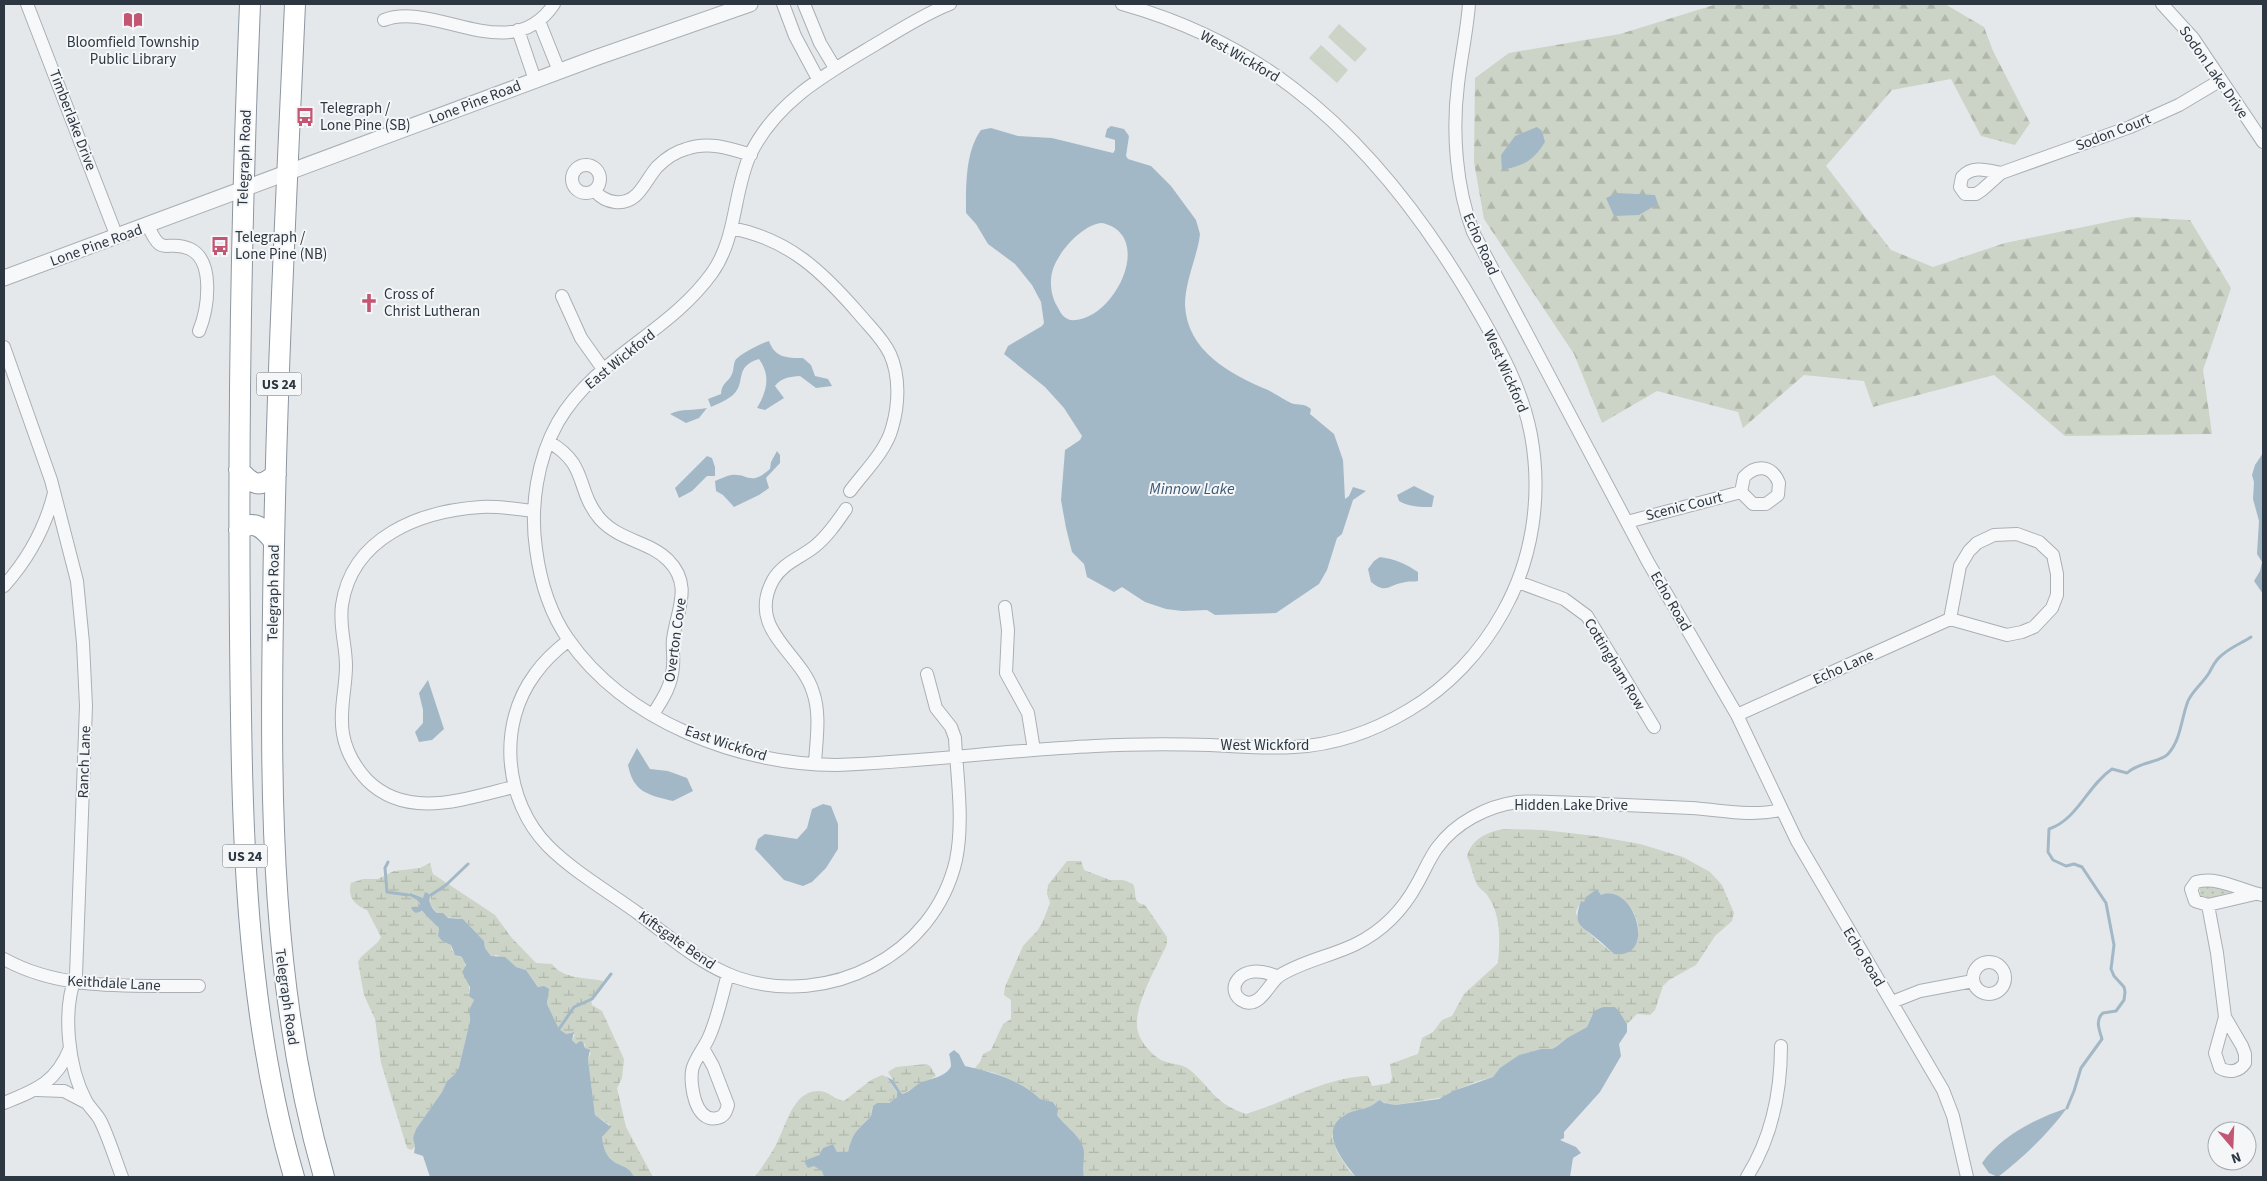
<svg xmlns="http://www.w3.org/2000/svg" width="2267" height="1181" viewBox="0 0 2267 1181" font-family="'Source Sans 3',sans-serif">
  <defs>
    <pattern id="grass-dots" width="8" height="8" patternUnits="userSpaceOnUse" patternTransform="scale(1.25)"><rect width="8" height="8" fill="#cbd4c6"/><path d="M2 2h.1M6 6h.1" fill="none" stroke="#afb7ab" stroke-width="1.8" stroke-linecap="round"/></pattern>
    <pattern id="forest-firs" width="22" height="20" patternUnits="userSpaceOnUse" patternTransform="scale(1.25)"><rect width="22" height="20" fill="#cbd4c6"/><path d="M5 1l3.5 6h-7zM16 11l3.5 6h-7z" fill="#afb7ab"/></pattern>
    <pattern id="wetland-marsh" width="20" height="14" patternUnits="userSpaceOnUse" patternTransform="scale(1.25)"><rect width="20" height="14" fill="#cbd4c6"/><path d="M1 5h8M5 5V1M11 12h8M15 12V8" fill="none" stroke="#afb7ab"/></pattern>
  </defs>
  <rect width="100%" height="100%" fill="#e4e8eb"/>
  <path fill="url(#grass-dots)" d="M 2210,886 L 2231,891 L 2231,892 L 2210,898 L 2200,895 L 2200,888 Z"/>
  <path fill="url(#forest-firs)" d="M 1717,4 L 1945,4 L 1984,27 L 1993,51 L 2030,123 L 2015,145 L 1981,136 L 1951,79 L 1892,90 L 1826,166 L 1891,250 L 1933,267 L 2005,243 L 2132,217 L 2190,220 L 2231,288 L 2203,370 L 2212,434 L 2065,436 L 1994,375 L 1873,407 L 1864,381 L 1804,375 L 1743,428 L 1738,412 L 1657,391 L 1602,423 L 1574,354 L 1484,219 L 1474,162 L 1475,78 L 1509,53 L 1620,34 Z"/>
  <path fill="url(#wetland-marsh)" fill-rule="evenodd" d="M 1504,829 L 1543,830 L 1596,836 L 1640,844 L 1683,857 L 1710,872 L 1722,885 L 1734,913 L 1732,921 L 1715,936 L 1696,965 L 1669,980 L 1663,986 L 1655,1010 L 1650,1015 L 1637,1014 L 1627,1024 L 1615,1007 L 1603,1007 L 1592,1015 L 1587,1027 L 1567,1038 L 1552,1049 L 1541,1049 L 1519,1055 L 1501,1068 L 1493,1077 L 1475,1082 L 1449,1093 L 1444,1097 L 1395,1105 L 1387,1104 L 1380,1100 L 1372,1106 L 1344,1115 L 1338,1120 L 1334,1128 L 1332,1136 L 1337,1152 L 1350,1172 L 1356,1177 L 1084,1177 L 1082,1169 L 1084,1154 L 1071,1130 L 1057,1115 L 1056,1105 L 1053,1102 L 1040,1099 C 1029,1087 1013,1080 997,1074 C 991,1071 982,1071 974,1069 L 980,1062 L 983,1054 L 991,1050 L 1003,1024 L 1011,1019 L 1011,1000 L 1004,995 L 1005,987 L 1023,946 L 1038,930 L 1043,921 L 1050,903 L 1047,894 L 1048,885 L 1067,861 L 1081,861 L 1084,870 L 1110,880 L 1123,880 L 1133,884 C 1138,895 1131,902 1145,905 L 1167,937 L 1167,944 C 1157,966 1135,1003 1137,1027 C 1138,1040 1151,1054 1161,1060 C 1171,1065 1182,1063 1190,1070 C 1212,1089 1215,1104 1246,1114 C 1287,1102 1325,1077 1368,1076 L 1372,1086 L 1390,1083 L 1392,1078 L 1390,1064 L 1418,1054 L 1422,1038 L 1433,1032 L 1442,1020 L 1452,1016 L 1464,994 L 1498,963 C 1500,942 1501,916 1489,898 C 1487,893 1482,891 1478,886 C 1473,879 1472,866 1467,857 C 1471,839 1487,832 1504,829 ZM 1597,889 L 1601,895 C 1629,888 1651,931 1630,951 L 1614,954 C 1603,945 1577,926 1576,913 C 1576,909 1580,905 1581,902 L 1584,902 Z
    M 430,863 L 433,874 L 495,915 L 511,937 L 536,963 L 552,964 C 564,980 586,977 603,981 L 602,985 L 591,998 L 592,1005 L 602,1011 L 624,1059 L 622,1078 L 617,1088 L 626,1127 L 653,1177 L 634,1177 C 627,1159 606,1172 602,1137 L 610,1125 L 595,1115 L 588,1059 L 591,1053 L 585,1048 L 585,1044 L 580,1041 L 576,1044 L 572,1040 L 575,1035 L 572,1032 L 566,1034 L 559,1029 L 547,1004 L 548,1000 L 526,970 L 516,967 L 497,955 L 491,956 L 485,948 L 484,941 L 463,919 L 445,917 L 437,913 L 430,904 L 431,895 L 423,898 L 412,893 L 409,895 L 417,900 L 420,905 L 418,907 L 414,907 L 430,917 L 431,921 L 439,928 L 438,936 L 442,941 L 451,945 L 452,951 L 459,957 L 462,957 L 465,962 C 464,972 472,984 468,993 L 474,1000 L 469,1015 L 470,1021 L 459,1067 L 455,1074 L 447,1081 L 442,1092 L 416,1129 L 413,1138 L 415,1147 L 411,1150 L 407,1148 L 381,1063 L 375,1019 L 364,995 L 358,962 L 361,957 L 378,942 L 381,937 L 367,910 C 355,905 347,897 351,883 L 363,879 L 378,879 L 394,871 L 420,868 Z
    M 926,1064 L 930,1066 L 936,1076 L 902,1094 L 888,1072 L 896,1067 Z
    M 882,1075 L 887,1077 L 897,1093 L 897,1097 L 887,1104 L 877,1103 L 872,1108 L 871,1116 C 857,1130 853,1132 848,1152 L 837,1152 L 833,1144 L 823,1148 L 819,1155 L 806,1160 L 822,1171 L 824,1177 L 755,1177 C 762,1167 770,1156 776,1145 C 786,1126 793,1090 819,1091 C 829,1091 835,1100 844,1101 L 871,1080 Z"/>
  <path fill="#cbd4c6" d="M 1339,24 L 1367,49 L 1355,62 L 1328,37 Z
    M 1321,45 L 1348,70 L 1337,83 L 1309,58 Z"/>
  <path fill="#a3b8c7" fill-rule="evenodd" d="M 1111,126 L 1124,129 L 1129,136 L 1126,156 L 1128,159 L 1151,166 L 1171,186 L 1196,220 L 1200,234 L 1199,241 C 1195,261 1185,284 1185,305 C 1187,351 1230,374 1268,390 C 1274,393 1291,404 1294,404 C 1302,405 1305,404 1311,409 L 1310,414 L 1334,434 L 1343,460 L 1345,499 L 1349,496 L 1353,487 L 1366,491 L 1353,500 L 1342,534 L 1337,538 L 1327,570 L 1319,584 L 1276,613 L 1215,615 L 1207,610 L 1182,611 L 1166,609 L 1145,602 L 1122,587 L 1114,592 L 1087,577 L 1084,564 L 1072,552 L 1066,528 L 1061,500 L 1065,450 L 1080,440 L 1082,436 L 1064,408 L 1045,387 L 1004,354 L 1008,346 L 1042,326 L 1044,323 L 1041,302 L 1032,285 L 1015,264 L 988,244 L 976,224 L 966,213 C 966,187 965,152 981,130 L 991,128 L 1018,136 L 1052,138 L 1113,153 L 1115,150 L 1115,140 L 1105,137 L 1107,129 ZM 1102,223 C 1157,235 1113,324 1070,320 C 1062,317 1061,313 1057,306 C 1051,296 1049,281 1053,269 C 1059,251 1083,224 1102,223 Z
    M 1537,127 L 1542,131 L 1545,142 C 1533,161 1525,165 1502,170 L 1501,155 L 1515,136 Z
    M 1617,193 L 1655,195 L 1658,204 L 1639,215 L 1614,216 L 1606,198 Z
    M 769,341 C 775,358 787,358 803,358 L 811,365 L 815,376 L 828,379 L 832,386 L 816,388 L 800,376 C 790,377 782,377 775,386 L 784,398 L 765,410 L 757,408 C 767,391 771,376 759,359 C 733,367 747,382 733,395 C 727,400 718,404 711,407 L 708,399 L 721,394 C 722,382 728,383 732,374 C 734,370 733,365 735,361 C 738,355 762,343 769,341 Z
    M 707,408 L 699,418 L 686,423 L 670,414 C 681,408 694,411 707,408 Z
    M 777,451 L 780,455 L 780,463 L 766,478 L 769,488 L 759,495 L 734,507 L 723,495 L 716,491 L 715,481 C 720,479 726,476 731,475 C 749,473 749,487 770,469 L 771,462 Z
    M 2263,453 L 2263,612 L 2263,594 L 2254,581 L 2260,571 L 2262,562 L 2257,554 L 2259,521 L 2253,499 L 2254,482 L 2252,475 L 2255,465 Z
    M 707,456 L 712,458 L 715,467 L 715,476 L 707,476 L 692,491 L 679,498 L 675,488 Z
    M 1414,486 L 1434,496 L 1432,507 C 1421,507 1409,507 1399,501 L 1397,495 Z
    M 1380,557 C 1395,559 1406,564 1418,572 L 1418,581 C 1413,582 1410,581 1406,582 C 1389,584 1387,595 1371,582 L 1368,569 L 1374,561 Z
    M 428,680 L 444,729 L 432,740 L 419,742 L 415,732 L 423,723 L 423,710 L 419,693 Z
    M 637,748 L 650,769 L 668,771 L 687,778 L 693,791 L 673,801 C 648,795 633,792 628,765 Z
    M 823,804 L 831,806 L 838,824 L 838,849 L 826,868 L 812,882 L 803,886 L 784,880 L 755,849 L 758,839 L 765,834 L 797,839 L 807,828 L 812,809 Z
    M 1597,889 L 1601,895 C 1635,882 1658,960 1614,954 C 1608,949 1603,943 1596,938 C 1581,925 1572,926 1581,901 L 1584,902 L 1586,897 Z
    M 425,892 L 431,895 C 427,902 432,908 437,913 L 443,913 L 448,918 L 463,919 L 484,941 L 485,948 L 491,956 L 505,957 L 516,967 L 526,970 L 538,987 L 544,986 L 549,989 L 547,1004 L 559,1029 L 566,1034 L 574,1032 L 572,1040 L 576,1044 L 580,1041 L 583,1042 L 585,1048 L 590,1050 L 588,1059 L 595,1115 L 611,1127 L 602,1137 C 606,1172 627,1159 634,1177 L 430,1177 L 423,1156 L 414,1153 L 415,1147 L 413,1138 L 416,1129 L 442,1092 L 447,1081 L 455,1074 L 459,1067 L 470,1021 L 469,1010 L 474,1000 L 469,996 L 470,987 L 462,972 L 466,965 L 462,957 L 455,955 L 451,945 L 442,941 L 438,936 L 439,928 C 432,922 428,917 422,911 L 416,913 L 413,911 L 411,907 L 418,907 L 420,904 L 417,900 L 408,895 L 411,893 L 423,898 Z
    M 1603,1007 L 1615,1007 L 1618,1010 L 1627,1024 L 1627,1032 L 1619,1044 L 1621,1056 L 1600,1092 L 1564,1132 L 1564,1138 L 1560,1140 L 1576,1147 L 1581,1153 L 1573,1158 L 1570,1177 L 1356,1177 C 1344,1162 1317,1131 1345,1115 C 1353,1110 1362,1110 1371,1106 C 1375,1104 1377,1101 1380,1100 L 1384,1103 L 1395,1105 L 1439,1099 L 1453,1091 L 1493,1077 L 1500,1068 L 1519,1055 L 1541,1049 L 1552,1049 L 1557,1046 L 1567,1038 L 1587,1027 L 1594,1011 Z
    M 954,1050 L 959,1054 L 965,1066 C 991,1072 1022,1080 1040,1099 L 1053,1102 L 1058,1109 L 1057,1115 C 1065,1126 1085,1139 1084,1154 C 1084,1162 1082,1169 1084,1177 L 824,1177 L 822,1171 L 814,1166 L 808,1168 L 805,1163 L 806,1160 L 819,1155 L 823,1148 L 833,1144 L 837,1152 L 848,1152 C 853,1131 857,1131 871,1116 L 873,1106 L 877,1103 L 889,1103 L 897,1097 L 897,1092 L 887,1077 L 893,1080 L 902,1094 C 910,1092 913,1087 920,1083 C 928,1079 947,1077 951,1066 C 951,1063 950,1057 949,1054 Z
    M 2067,1108 C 2047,1135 2024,1157 1998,1177 L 1989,1173 L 1982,1163 C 2002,1135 2035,1119 2067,1108 Z"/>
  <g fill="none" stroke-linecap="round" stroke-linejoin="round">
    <path stroke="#a3b8c7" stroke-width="3" d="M 388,862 L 385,868 L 387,892 L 408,895
      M 431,895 L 446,885 L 468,864
      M 559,1029 L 574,1007 L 592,999 L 611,974
      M 2067,1108 L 2074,1091 L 2081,1068 L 2102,1039 C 2099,1029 2095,1020 2103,1013 L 2116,1011 L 2124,1000 L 2125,992 L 2124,987 L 2114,976 L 2111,969 L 2114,945 L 2106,903 L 2082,867 L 2074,864 L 2066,866 L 2053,860 L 2048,852 L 2049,829 C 2078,819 2087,786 2112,769 L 2127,773 C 2140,761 2160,763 2168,754 C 2181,740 2181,719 2188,701 C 2193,690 2203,683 2209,673 C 2213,666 2215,660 2222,655 C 2231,647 2242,643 2251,637"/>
    <g stroke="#a9afb5" stroke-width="14">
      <path id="minor" d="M 27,4 L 117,237
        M 783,4 L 795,36 L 818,79
        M 804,4 L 820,43 L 835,68
        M 950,4 C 924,14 900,30 876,44 C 826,74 776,101 750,155 C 733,193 737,238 712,273 C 668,334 596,357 558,422 C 537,459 530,507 536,549 C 540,580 550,613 568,639 C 626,722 738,764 836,765 C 923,762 1009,750 1095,746 C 1133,744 1171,744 1210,745 C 1237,746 1266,749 1294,747 C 1334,745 1374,731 1409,710 C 1448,687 1481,652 1503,612 C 1533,559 1542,495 1531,435 C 1523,392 1502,353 1481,316 C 1432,230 1372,148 1293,88 C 1242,49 1183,21 1122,4
        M 1469,4 C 1467,31 1461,57 1458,84 C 1452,132 1456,187 1473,232 L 1648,562 L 1737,715 L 1797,841 L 1943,1090 L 1953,1116 L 1967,1177
        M 2162,4 L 2193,38 L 2263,142
        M 384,20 C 434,0 511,69 554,4
        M 539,21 L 559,71
        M 518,30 L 535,80
        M572 179a14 14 0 1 1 28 0a14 14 0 1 1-28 0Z
        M 2001,173 L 1982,190 L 1976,194 L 1965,194 L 1960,187 L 1962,177 C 1972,165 1987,170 2001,173 L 2130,127 L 2179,105 L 2221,80
        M 595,191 C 600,197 606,201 615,202 C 638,205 644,182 657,167 C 665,159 675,152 686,149 C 708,141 729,148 751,155
        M 148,225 C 162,260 167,238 190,249 C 215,261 208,309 199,331
        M 731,228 C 789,239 823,272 860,315 C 870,327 883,339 890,354 C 900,376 899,405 892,428 C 886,451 864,472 850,491
        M 562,296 L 581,338 L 603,369
        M 4,347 L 51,480 L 77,581 L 83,643 L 86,706 L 76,975 C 62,1011 68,1067 86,1101 C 90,1108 96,1113 100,1120 C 109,1138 115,1159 122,1177
        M 549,442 C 589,465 575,489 600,519 C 620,541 649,541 668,560 C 693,585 677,610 673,639 C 672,648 674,657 673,666 C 672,685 663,699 653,714
        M 1627,522 L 1741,492 L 1753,504 L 1766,504 L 1778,495 L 1779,483 C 1772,465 1756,464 1744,477 L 1741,492
        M 1518,582 L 1564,599 L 1587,616 L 1654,727
        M 4,586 C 29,558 45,529 54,493
        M 1005,607 L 1008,630 L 1006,673 L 1028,713 L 1034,750
        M 569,640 C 556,650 544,661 535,674 C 497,725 504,801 548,846 C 574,872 609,892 639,914 C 670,937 701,965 738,978 C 828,1008 934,956 956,860 C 964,821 957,778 955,738 L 951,727 L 936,708 L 927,674
        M 1737,715 L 1950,619 L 2007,635 L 2022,632 L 2034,627 L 2052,608 L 2057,595 L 2057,574 L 2053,555 L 2039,542 L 2017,534 L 1994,535 L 1977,543 L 1969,551 L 1960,566 L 1950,619
        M 815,764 C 816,741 821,715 813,692 C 801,652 746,630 773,580 C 783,563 800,558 814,547 C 827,537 837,522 846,509
        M 514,787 C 466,798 408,821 367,780 C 355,767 346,751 343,734 C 339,711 346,688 346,666 C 346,645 339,626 342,605 C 352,537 420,511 481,507 C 499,506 516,509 534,511
        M 2255,894 L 2208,905 L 2195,901 L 2191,889 L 2196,882 C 2220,876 2241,891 2263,895
        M 2208,905 L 2217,953 L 2225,1017 L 2215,1053 L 2220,1068 C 2229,1073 2239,1072 2245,1063 L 2245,1054 L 2242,1046 L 2225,1017
        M 4,959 C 63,992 134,985 199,986
        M1973 978a16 16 0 1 1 32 0a16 16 0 1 1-32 0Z
        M 1278,977 C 1239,958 1222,993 1245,1002 C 1261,1007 1269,983 1279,976 C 1302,961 1332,956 1356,944 C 1382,931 1403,910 1417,884 C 1424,872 1429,859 1437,848 C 1455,823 1487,806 1517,802 C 1538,800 1560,803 1581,803 C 1618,805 1654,806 1691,808 C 1722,810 1750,817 1781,810
        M 1892,1002 L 1920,991 L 1973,981
        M 704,1050 L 713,1066 L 728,1105 C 726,1112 724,1117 717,1118 C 695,1123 690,1085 692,1071 C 693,1061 705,1047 709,1037 C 718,1017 722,995 728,974
        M 37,1090 L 64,1091 L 87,1103
        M 4,1103 C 36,1090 56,1083 70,1048
        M 1747,1177 C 1772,1137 1781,1093 1781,1046"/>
    </g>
    <g stroke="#a9afb5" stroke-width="17">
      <path id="tertiary" d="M 4,278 L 595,58 L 750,4"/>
    </g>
    <g stroke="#8d96a0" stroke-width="22">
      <path id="trunk" d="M 250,4 C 241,215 238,426 240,637 C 242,818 243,1002 294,1177
        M 295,4 C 286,207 275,410 273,613 C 270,804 271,992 324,1177
        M 239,470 C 252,485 260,489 276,474
        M 239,530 C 254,519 263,528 273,540"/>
    </g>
    <use href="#minor" stroke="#f7f8f9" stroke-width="12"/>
    <use href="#tertiary" stroke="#f7f8f9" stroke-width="15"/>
    <use href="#trunk" stroke="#fff" stroke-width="20"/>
  </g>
  <defs>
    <g id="library-bare" transform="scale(1.5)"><path d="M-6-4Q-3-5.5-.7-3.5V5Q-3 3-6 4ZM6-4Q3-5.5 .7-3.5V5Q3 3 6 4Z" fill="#c35672" stroke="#f4f6f8" stroke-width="2.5" paint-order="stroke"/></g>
    <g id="bus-bare" transform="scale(1.5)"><path d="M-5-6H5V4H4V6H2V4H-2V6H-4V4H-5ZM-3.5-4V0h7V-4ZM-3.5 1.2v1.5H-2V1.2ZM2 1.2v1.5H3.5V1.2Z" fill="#c35672" stroke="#f4f6f8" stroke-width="2.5" paint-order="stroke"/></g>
    <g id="church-bare" transform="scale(1.5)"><path d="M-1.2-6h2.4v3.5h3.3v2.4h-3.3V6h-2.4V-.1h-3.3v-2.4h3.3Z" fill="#c35672" stroke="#f4f6f8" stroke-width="2.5" paint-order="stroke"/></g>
  </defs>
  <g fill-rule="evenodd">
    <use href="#library-bare" x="133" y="20"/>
    <use href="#bus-bare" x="305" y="117"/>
    <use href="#bus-bare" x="220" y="246"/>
    <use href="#church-bare" x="369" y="303"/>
  </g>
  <g text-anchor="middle" stroke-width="4" stroke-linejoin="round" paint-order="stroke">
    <g fill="#f4f6f8" stroke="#697079" stroke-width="1">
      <rect x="256.5" y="372.5" width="45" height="23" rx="4"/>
      <rect x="222.5" y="844.5" width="45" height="23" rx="4"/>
    </g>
    <g font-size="14" font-weight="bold" fill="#2d3742">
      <text x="279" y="389">US 24</text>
      <text x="245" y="861">US 24</text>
    </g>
    <g font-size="15" fill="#2d3742" stroke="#f4f6f8" text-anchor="start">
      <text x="133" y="47" text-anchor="middle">Bloomfield Township<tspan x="133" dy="17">Public Library</tspan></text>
      <text x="320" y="113">Telegraph /<tspan x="320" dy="17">Lone Pine (SB)</tspan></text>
      <text x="235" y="242">Telegraph /<tspan x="235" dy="17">Lone Pine (NB)</tspan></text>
      <text x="384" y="299">Cross of<tspan x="384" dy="17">Christ Lutheran</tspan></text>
    </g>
    <g font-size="15" fill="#2d3742" stroke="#f4f6f8">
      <text transform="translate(1240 56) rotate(30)" y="5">West Wickford</text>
      <text transform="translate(2214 72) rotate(55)" y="5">Sodon Lake Drive</text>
      <text transform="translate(475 102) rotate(-21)" y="5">Lone Pine Road</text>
      <text transform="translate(73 120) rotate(69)" y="5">Timberlake Drive</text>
      <text transform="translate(2113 132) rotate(-21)" y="5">Sodon Court</text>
      <text transform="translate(244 158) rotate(-88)" y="5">Telegraph Road</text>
      <text transform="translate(1481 244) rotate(66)" y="5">Echo Road</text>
      <text transform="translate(96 245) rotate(-20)" y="5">Lone Pine Road</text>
      <text transform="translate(620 359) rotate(-39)" y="5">East Wickford</text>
      <text transform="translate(1506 371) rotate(66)" y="5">West Wickford</text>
      <text transform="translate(1684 506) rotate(-14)" y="5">Scenic Court</text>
      <text transform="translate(273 593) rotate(-89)" y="5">Telegraph Road</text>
      <text transform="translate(1671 601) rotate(60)" y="5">Echo Road</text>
      <text transform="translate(675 640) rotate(-82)" y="5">Overton Cove</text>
      <text transform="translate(1615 664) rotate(59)" y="5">Cottingham Row</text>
      <text transform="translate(1843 667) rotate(-24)" y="5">Echo Lane</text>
      <text transform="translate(726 743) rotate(18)" y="5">East Wickford</text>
      <text x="1265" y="750">West Wickford</text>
      <text transform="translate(84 762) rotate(-88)" y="5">Ranch Lane</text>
      <text x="1571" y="810">Hidden Lake Drive</text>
      <text transform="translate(677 940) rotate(35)" y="5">Kiftsgate Bend</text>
      <text transform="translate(1864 957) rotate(59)" y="5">Echo Road</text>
      <text transform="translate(114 983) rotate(3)" y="5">Keithdale Lane</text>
      <text transform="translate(287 997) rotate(82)" y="5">Telegraph Road</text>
    </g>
    <g font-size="16" font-style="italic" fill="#3b5972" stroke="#f4f6f8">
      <text x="1192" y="494">Minnow Lake</text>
    </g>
  </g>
  <rect width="2267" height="1181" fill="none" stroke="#2d3742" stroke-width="10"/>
  <g transform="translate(2232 1146) rotate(161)"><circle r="24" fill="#f4f6f8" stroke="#a4aaaf"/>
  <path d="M0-4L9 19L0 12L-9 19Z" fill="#c35672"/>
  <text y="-8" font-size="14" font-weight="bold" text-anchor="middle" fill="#2d3742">N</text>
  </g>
</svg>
